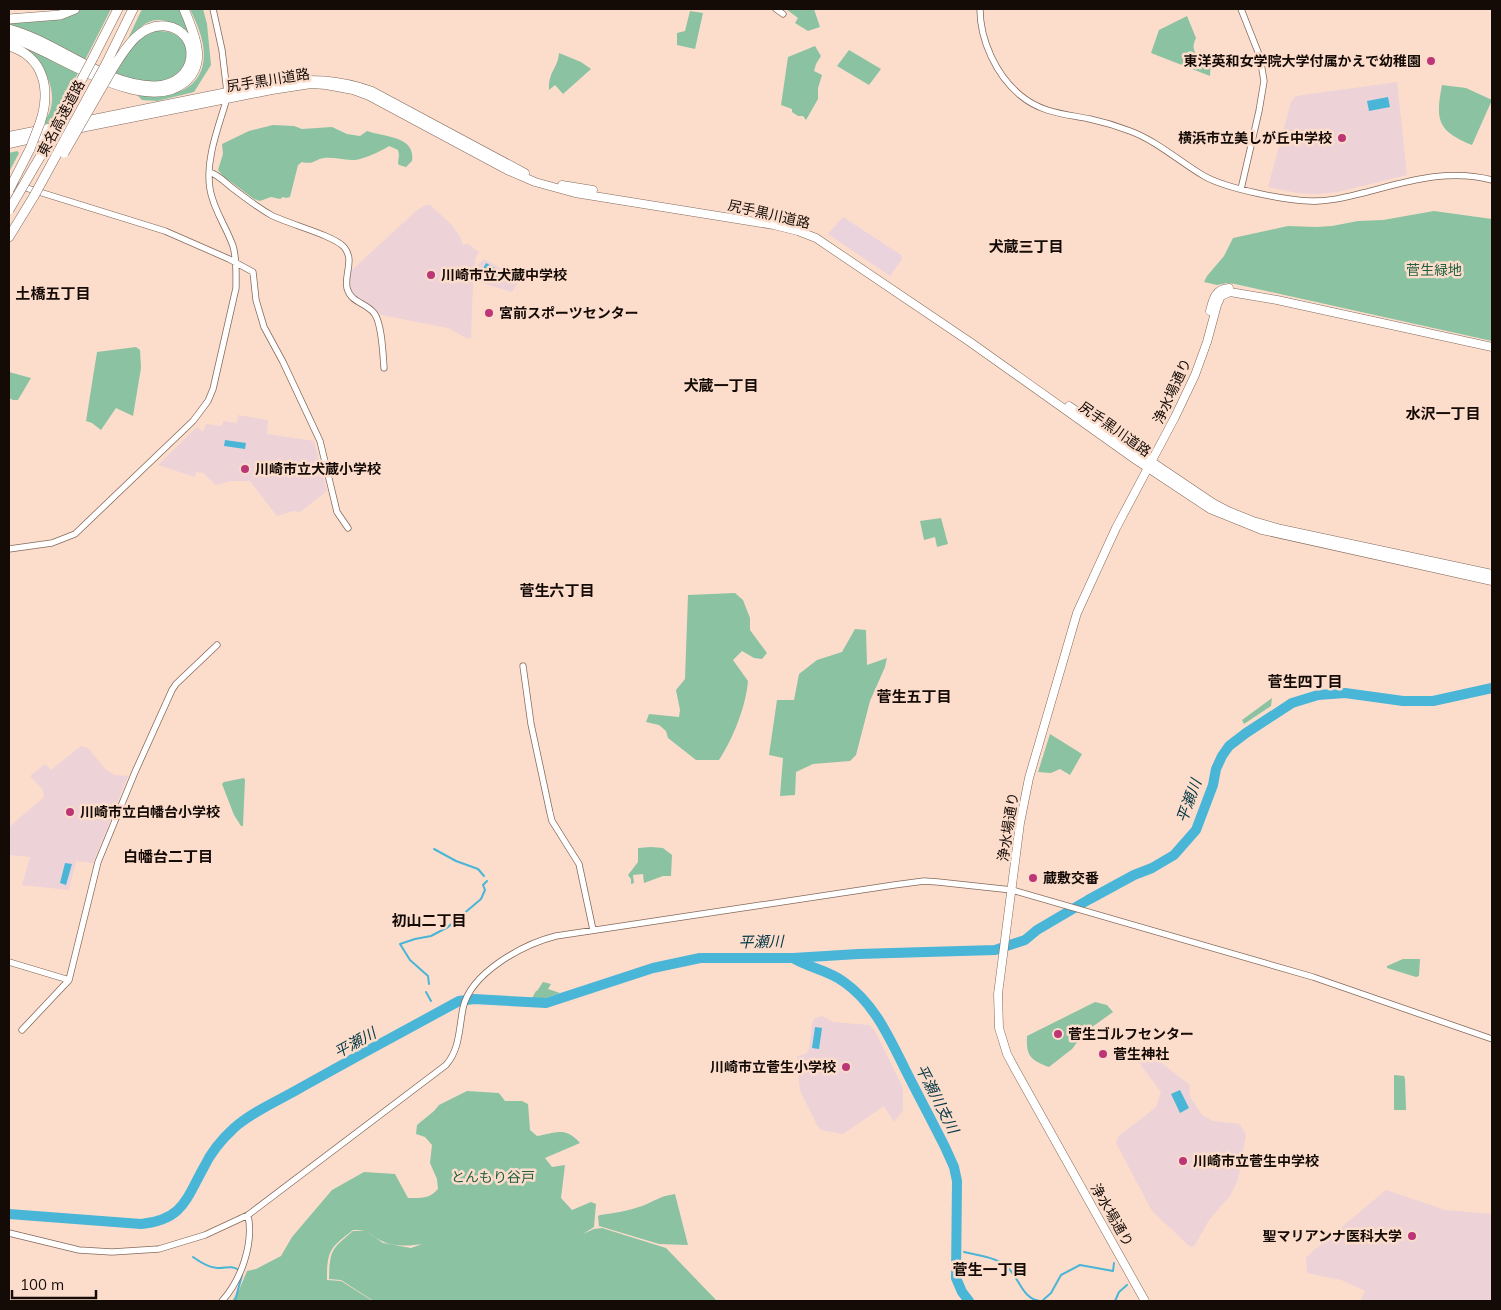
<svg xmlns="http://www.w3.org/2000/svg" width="1501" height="1310" viewBox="0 0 1501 1310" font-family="Mulish,'Noto Sans JP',sans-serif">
  <rect width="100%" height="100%" fill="#fcddcc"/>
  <path fill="#ebd3dd" d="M 843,217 L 901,255 L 902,259 L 890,276 L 828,234 Z"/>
  <path fill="#edd2d7" d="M 1397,82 L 1407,175 L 1338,192 L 1317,194 L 1297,193 L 1268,187 L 1291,102 L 1296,96 Z
    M 425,205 L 430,205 L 452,225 L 460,237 L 463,245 L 468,244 L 479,252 L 475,259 L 475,267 L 484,259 L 520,279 L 512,292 L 473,280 L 471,338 L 466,338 L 448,328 L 381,315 L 374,308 L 357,298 L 350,289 L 349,280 L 351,271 L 416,211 Z
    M 238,415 L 268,420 L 267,434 L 314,441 L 327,491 L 300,512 L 293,511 L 277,516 L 250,481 L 231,481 L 215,485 L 204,473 L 196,472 L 195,477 L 158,465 L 197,427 L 203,432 L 206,424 L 222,426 L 223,421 L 237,423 Z
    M 81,746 L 88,748 L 105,769 L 115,775 L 128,776 L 93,863 L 76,861 L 69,890 L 22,885 L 30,857 L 9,855 L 9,827 L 44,797 L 43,790 L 30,776 L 45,764 L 51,770 Z
    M 822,1016 L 833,1022 L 869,1025 L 875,1031 L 903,1088 L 903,1111 L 894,1122 L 884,1106 L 843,1134 L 821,1130 L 817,1125 L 800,1091 L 797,1056 L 806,1054 L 809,1049 L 812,1024 L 815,1018 Z
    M 1149,1051 L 1155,1058 L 1190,1085 L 1189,1092 L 1192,1100 L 1202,1115 L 1213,1121 L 1240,1124 L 1246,1135 L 1238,1180 L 1230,1196 L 1209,1220 L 1195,1245 L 1192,1247 L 1188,1245 L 1152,1211 L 1116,1143 L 1118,1137 L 1156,1107 L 1161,1092 L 1137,1060 Z
    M 1386,1190 L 1445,1210 L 1492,1214 L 1492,1301 L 1360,1301 L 1365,1291 L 1341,1280 L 1307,1273 L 1306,1257 Z"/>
  <path fill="#8ac2a2" d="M 82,9 L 111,9 L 84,62 L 9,27 L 9,23 L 55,19 Z
    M 142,9 L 182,9 L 194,40 C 167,15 150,11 126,43 Z
    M 190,9 L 203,9 L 207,24 L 211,65 L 194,92 L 157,101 L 142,100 L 137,95 C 173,101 210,88 203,45 C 201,32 195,20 190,9 Z
    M 786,9 L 814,9 L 820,27 L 808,31 L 795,23 L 798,18 Z
    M 690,11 L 703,13 L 695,49 L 677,45 L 677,33 L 685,31 Z
    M 1187,16 L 1196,38 C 1191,48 1194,53 1202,60 L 1211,60 L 1210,76 L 1151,53 L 1159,30 Z
    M 156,31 C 199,28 195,80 157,82 C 143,83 128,78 115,74 C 125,57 135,37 156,31 Z
    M 815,46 L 821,56 L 816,64 L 814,71 L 822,75 L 818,88 L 818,99 L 806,120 L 803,116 L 798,116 L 792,112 L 792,109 L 781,105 L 788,57 Z
    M 24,47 L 78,73 L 50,123 L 43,124 C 45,119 48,117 50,111 C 58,86 42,63 24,47 Z
    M 849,50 L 881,69 L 869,85 L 837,66 Z
    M 559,53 L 581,62 L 591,69 L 563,94 L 555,85 L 549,90 C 548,72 558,68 559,53 Z
    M 1442,85 L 1466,88 L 1492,100 L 1472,145 C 1438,131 1435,121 1442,85 Z
    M 273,125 L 294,126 L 302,129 L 332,127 L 347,134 L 360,136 L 367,131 C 384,137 416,136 412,161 L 406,167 L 399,165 L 398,163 L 399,155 L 398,150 L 389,146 C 382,151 360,161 352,160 C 342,160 334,157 324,158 C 315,159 314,165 302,162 L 298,165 L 290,197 L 286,198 L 283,197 L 280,199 L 271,197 L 260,201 L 254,199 L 223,176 L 218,170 L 223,154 L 222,144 L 249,131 Z
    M 17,151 L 19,153 L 9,172 L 9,153 Z
    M 1434,211 L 1492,219 L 1492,341 L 1235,284 L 1227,283 L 1217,285 L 1204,282 L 1207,276 L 1224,256 L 1233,238 L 1288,226 L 1316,227 L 1332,226 L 1358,221 L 1383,220 Z
    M 136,347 L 140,350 L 141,368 L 133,416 L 116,408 L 101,430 L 92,423 L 86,421 L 97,352 Z
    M 9,372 L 31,378 L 18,400 L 13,400 L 9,398 Z
    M 941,518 L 948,544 L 937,547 L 935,537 L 924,540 L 920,521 Z
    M 735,593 L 743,600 L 750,618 L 750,630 L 767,653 L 762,659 L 754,658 L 742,651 L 733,660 L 748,681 C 746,706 733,739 719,760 L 696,760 L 668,738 L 666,731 L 659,725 L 646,722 L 649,714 L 679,717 L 680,710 L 676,690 L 685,679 L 688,595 Z
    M 855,629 L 866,630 L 867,665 L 887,658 L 885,667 L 870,701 L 856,755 L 850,761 L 813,764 L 796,772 L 795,795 L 780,796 L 783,758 L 769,755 L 777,700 L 794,700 L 799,674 L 817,660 L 842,652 Z
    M 1272,698 L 1271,706 L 1244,724 L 1242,720 Z
    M 1050,734 L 1082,754 L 1070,775 L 1060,769 L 1051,773 L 1038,772 Z
    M 244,778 L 245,780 L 243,826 L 241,826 L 234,815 L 222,784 L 224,782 Z
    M 651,847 L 663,848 L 672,855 L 671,876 L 663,876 L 644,883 L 643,874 L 633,875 L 634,883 L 631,884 L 631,879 L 628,875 L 638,862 L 638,848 Z
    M 1403,959 L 1420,959 L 1419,976 L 1416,977 L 1387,968 L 1387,966 Z
    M 543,982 L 551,984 L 548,989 L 560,993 L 539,1000 L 531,1000 L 536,991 L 537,991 Z
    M 1095,1002 L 1107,1005 L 1113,1012 L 1085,1032 L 1072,1049 L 1049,1067 C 1031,1060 1026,1057 1027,1036 Z
    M 1394,1075 L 1404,1076 L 1405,1079 L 1406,1110 L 1394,1110 Z
    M 467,1091 L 499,1093 L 505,1101 L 522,1101 L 528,1104 L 530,1130 L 537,1136 C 556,1133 565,1126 580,1143 L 545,1158 L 552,1167 L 565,1165 L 561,1198 L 572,1210 L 591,1202 L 596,1204 L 594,1227 L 583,1234 L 594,1229 L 602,1228 L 666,1248 L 717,1301 L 372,1301 L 372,1300 L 341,1280 L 329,1279 C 330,1249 331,1250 353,1231 L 366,1231 L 383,1243 L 411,1248 L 422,1244 C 411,1246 393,1247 382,1241 C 367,1234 372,1230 353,1230 C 330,1248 327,1250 327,1280 L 341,1281 L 371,1300 L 370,1301 L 232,1301 L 239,1290 L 247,1271 L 256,1269 L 281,1256 L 292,1237 L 332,1190 L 364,1172 L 395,1174 L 408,1198 C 422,1198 429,1199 438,1189 L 437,1179 L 430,1163 L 432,1145 L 425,1137 L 416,1134 L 417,1125 L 434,1111 L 439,1105 Z
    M 675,1194 L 688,1245 L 659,1244 L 599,1226 L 598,1216 L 600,1215 C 614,1213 628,1211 642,1206 C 655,1201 660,1196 675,1194 Z"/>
  <path fill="#49b5d7" d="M 1388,97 L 1390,107 L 1369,111 L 1367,101 Z
    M 486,263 L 504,273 L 499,282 L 481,272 Z
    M 225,440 L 246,443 L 245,449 L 224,446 Z
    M 65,863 L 72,864 L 66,885 L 60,883 Z
    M 815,1027 L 822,1028 L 819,1049 L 812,1048 Z
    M 1180,1090 L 1189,1108 L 1180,1113 L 1171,1094 Z"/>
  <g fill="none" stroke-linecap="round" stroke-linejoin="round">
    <path stroke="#49b5d7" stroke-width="2" d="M 434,849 L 456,861 L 478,869 L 484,876
      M 429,984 L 428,976 L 410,960 L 400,944 L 415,939 L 431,936 L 448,927 L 481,899 L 485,890 L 483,885 L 487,881
      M 426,992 L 431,1001
      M 436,1009 L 439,1012
      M 964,1252 C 977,1255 994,1257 1005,1265 C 1019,1275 1021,1299 1040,1301
      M 193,1257 C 200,1262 211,1269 219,1268 C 227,1268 231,1265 239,1270
      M 235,1301 L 242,1275
      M 1042,1301 L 1051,1293 L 1061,1275 L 1080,1265 L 1113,1271 L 1114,1263
      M 1064,1301 L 1096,1301
      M 1115,1301 L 1119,1292 L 1127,1285"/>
    <path stroke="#49b5d7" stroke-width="10" d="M 793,958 C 809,968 828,970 844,982 C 874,1003 889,1037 905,1069 C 918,1095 932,1121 945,1147 L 954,1167 L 957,1181 L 956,1278 L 962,1292 L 969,1301
      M 9,1214 L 141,1224 C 183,1220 186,1199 204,1167 C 211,1152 222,1139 234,1128 C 253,1111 280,1100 302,1087 C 354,1058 407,1029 459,1001 L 474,999 L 546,1003 L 653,968 L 700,958 L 793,958 L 858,954 L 995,950 L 1025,940 L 1037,930 L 1088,900 L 1134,875 L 1152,868 L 1174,855 L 1196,830 L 1213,785 L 1216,769 L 1222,756 L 1229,746 L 1246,733 L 1292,703 L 1318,695 L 1345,693 L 1403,701 L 1433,701 L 1492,688"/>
    <g stroke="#84695a" stroke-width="7">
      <path id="minor" d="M 776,9 L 783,14
        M 980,9 C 980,40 996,75 1020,95 C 1041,113 1065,114 1090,119 C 1104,122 1117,126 1130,131 C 1157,141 1180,162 1204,176 C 1227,189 1285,200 1310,201 C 1328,202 1346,197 1363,193 C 1406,182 1447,168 1492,180
        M 209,172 C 217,174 224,181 231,187 C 244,197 257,207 271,215 C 288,224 333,235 344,247 C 355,260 344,274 347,288 C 351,303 365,302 374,313 C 382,323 383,355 384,368
        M 20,186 L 165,231 L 229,259 L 253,272 L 256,300 L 264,327 L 283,362 L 320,441 L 337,512 L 348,528
        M 1241,189 L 1259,111 L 1264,81 L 1260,57 L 1241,9
        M 9,549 L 52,543 L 75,534 L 193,421 L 208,401 L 213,389 L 236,288 C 236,274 237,260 233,246 C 226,226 213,209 210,189 C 205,159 219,126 227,98 L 227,92 L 222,50 L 213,9
        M 523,666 L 531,724 L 550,813 L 552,821 L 579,864 L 593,930
        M 9,962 L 69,980
        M 22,1030 L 69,980 L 98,862 L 135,772 L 172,690 L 176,684 L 217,645
        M 9,1233 L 79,1250 L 112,1252 L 159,1249 L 205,1235 L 248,1215 L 446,1065 C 460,1049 459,1028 463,1008 C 471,972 524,944 556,936 L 894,885 L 924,881 L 938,882 L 1012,890 L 1313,977 L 1492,1039
        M 222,1301 C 241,1280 254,1244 248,1215"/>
    </g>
    <g stroke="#84695a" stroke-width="9">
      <path id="major" d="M 9,136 L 276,82 C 310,78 339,79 372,91 L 525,173
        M 9,144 L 86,127 L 272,90 L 311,84 L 326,85 L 353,90 L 369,96 L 507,170 L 535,182 L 575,193 L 774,225 L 798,231 L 816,238 L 970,342 L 1136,460 L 1210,509 L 1262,530 L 1492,581
        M 562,185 L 593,190
        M 762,218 L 799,227
        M 1210,311 C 1213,299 1215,289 1229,288
        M 1069,406 L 1213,503 L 1228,511 L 1253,521 L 1281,529 L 1492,574
        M 1145,1301 L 1015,1069 L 1007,1054 L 999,1028 L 998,994 L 1020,823 L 1029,778 L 1077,613 L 1116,528 L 1175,417 L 1195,375 L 1207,342 L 1217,305 L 1221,296 L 1230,292 L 1277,300 L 1492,347"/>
    </g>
    <g stroke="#84695a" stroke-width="10">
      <path id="highway" d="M 9,19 L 60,15 L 75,9
        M 9,29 C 55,41 105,86 154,86 C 200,85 202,31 166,26 C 140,23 125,49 113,68
        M 9,37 C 53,49 143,118 185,82 C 209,62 193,32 184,9
        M 9,46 C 45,57 51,91 40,123
        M 93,58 L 118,9
        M 106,64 L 133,9
        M 9,237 L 34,196"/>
    </g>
    <use href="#minor" stroke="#fff" stroke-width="5.5"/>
    <use href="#major" stroke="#fff" stroke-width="8"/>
    <use href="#highway" stroke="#fff" stroke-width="9"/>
    <g stroke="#84695a" stroke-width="10" stroke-linecap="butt">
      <path id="highway-bridge" d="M 64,153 L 113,68
        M 9,190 L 30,149 L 40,123
        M 34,196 L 106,64
        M 9,210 L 47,145 L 93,58"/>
    </g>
    <use href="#highway-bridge" stroke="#fff" stroke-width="9"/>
  </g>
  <g fill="#bc3677" stroke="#fcddcc" stroke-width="2">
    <circle cx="1431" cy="61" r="5"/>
    <circle cx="1342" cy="138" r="5"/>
    <circle cx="431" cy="275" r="5"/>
    <circle cx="489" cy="313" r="5"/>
    <circle cx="245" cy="469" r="5"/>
    <circle cx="70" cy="812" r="5"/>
    <circle cx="1033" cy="878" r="5"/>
    <circle cx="1058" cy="1034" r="5"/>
    <circle cx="1103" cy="1054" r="5"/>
    <circle cx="846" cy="1067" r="5"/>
    <circle cx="1183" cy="1161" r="5"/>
    <circle cx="1412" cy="1236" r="5"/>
  </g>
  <g text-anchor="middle" stroke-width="5" stroke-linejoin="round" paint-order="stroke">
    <g font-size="14" font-weight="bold" fill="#150b06" stroke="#fcddcc" text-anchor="start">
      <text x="1421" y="66" text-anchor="end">東洋英和女学院大学付属かえで幼稚園</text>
      <text x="1332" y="143" text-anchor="end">横浜市立美しが丘中学校</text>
      <text x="441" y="280">川崎市立犬蔵中学校</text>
      <text x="499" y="318">宮前スポーツセンター</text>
      <text x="255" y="474">川崎市立犬蔵小学校</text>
      <text x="80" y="817">川崎市立白幡台小学校</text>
      <text x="1043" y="883">蔵敷交番</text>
      <text x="1068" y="1039">菅生ゴルフセンター</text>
      <text x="1113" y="1059">菅生神社</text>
      <text x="836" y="1072" text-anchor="end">川崎市立菅生小学校</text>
      <text x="1193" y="1166">川崎市立菅生中学校</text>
      <text x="1402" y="1241" text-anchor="end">聖マリアンナ医科大学</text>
    </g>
    <g font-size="14" fill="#150b06" stroke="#fcddcc">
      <text transform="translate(268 80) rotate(-9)" y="5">尻手黒川道路</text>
      <text transform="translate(61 118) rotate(-62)" y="5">東名高速道路</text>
      <text transform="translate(769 214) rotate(13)" y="5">尻手黒川道路</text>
      <text transform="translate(1172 391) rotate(-65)" y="5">浄水場通り</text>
      <text transform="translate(1115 429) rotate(35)" y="5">尻手黒川道路</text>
      <text transform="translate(1008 827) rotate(-81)" y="5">浄水場通り</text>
      <text transform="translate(1112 1215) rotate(60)" y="5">浄水場通り</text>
    </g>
    <g font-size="14" fill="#1f5f40" stroke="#fcddcc">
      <text x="1434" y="275">菅生緑地</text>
      <text x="493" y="1182">とんもり谷戸</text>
    </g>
    <g font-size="15" font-weight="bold" fill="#150b06" stroke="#fcddcc">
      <text x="1026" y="252">犬蔵三丁目</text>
      <text x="53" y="299">土橋五丁目</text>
      <text x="721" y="391">犬蔵一丁目</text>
      <text x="1443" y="419">水沢一丁目</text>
      <text x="557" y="596">菅生六丁目</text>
      <text x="1305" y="687">菅生四丁目</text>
      <text x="914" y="702">菅生五丁目</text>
      <text x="168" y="862">白幡台二丁目</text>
      <text x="429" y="926">初山二丁目</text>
      <text x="990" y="1275">菅生一丁目</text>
    </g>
    <g font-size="15" font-style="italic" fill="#043746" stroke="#fcddcc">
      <text transform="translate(1189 801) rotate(-70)" y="5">平瀬川</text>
      <text transform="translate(761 942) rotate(-1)" y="5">平瀬川</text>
      <text transform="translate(355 1043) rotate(-29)" y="5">平瀬川</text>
      <text transform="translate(937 1099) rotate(63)" y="5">平瀬川支川</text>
    </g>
  </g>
  <rect width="1501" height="1310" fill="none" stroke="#150b06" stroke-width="20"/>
  <path d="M12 1290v8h84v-8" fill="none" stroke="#150b06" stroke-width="2.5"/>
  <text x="20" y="1290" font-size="15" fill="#150b06" stroke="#fcddcc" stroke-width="4" paint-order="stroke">100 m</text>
</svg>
